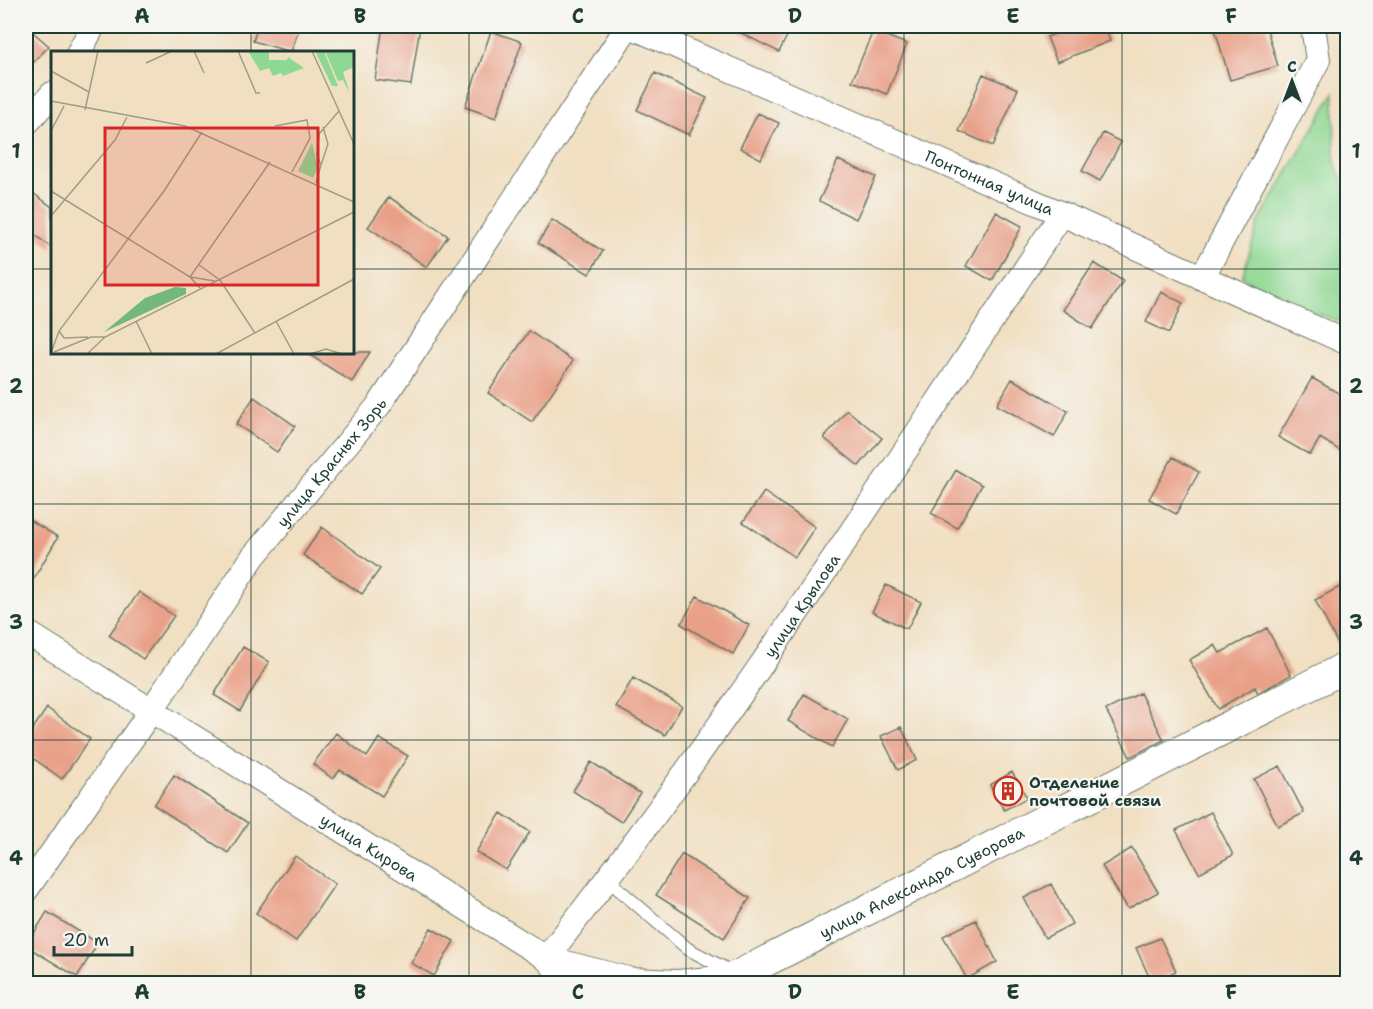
<svg xmlns="http://www.w3.org/2000/svg" width="1373" height="1009" viewBox="0 0 1373 1009" font-family="'Shantell Sans',sans-serif">
  <rect width="100%" height="100%" fill="#f6f6f2"/>
  <filter id="ink" filterUnits="userSpaceOnUse"><feTurbulence type="fractalNoise" baseFrequency=".0167" numOctaves="2"/><feDisplacementMap in="SourceGraphic" scale="12" xChannelSelector="R" yChannelSelector="G"/><feConvolveMatrix kernelMatrix="1 2 1 2 8 2 1 2 1" color-interpolation-filters="sRGB"/></filter>
  <filter id="wash" filterUnits="userSpaceOnUse"><feTurbulence type="fractalNoise" baseFrequency=".008" numOctaves="4" result="noise"/><feDisplacementMap in="SourceGraphic" scale="24" xChannelSelector="R" yChannelSelector="G"/><feGaussianBlur stdDeviation="1.35" result="paint"/><feColorMatrix in="noise" values="0 0 0 0 0 0 0 0 0 0 0 0 0 0 0 0 0 1.4 0 .05"/><feComposite in="paint" operator="in"/></filter>
  <g filter="url(#wash)">
    <rect width="100%" height="100%" fill="#f1dfc1"/>
    <path fill="#8fd893" stroke="#578a64" stroke-width="1.5" d="M 1334,93 L 1335,163 L 1347,192 L 1347,309 L 1338,321 L 1272,298 L 1242,277 L 1259,221 Z"/>
    <g id="blocks">
      <path fill="#e9a088" d="M 26,26 L 49,46 L 26,70 Z
        M 258,26 L 300,26 L 291,52 L 253,41 Z
        M 383,26 L 420,26 L 411,85 L 375,80 Z
        M 727,26 L 792,26 L 779,52 Z
        M 1076,26 L 1104,26 L 1110,41 L 1057,62 L 1047,37 Z
        M 1214,26 L 1266,26 L 1278,66 L 1230,80 Z
        M 491,31 L 522,42 L 496,118 L 465,107 Z
        M 873,31 L 907,44 L 887,94 L 852,81 Z
        M 655,73 L 707,98 L 689,135 L 637,110 Z
        M 983,74 L 1018,89 L 993,146 L 959,131 Z
        M 758,113 L 779,123 L 761,159 L 740,148 Z
        M 1103,133 L 1121,142 L 1100,181 L 1082,171 Z
        M 838,160 L 876,177 L 856,219 L 819,201 Z
        M 26,188 L 52,207 L 52,248 L 26,228 Z
        M 389,197 L 448,236 L 427,267 L 368,227 Z
        M 996,212 L 1022,226 L 992,281 L 966,266 Z
        M 552,220 L 603,251 L 589,274 L 538,243 Z
        M 1094,263 L 1123,281 L 1092,329 L 1063,310 Z
        M 1161,292 L 1183,303 L 1169,333 L 1146,322 Z
        M 529,331 L 573,361 L 532,422 L 488,393 Z
        M 305,352 L 370,352 L 352,382 Z
        M 1312,378 L 1347,398 L 1347,455 L 1320,438 L 1310,455 L 1278,437 Z
        M 1012,379 L 1068,411 L 1054,437 L 997,405 Z
        M 254,397 L 295,426 L 277,452 L 236,424 Z
        M 847,410 L 882,438 L 859,466 L 824,438 Z
        M 1173,457 L 1199,472 L 1176,514 L 1149,499 Z
        M 956,470 L 982,485 L 957,528 L 931,513 Z
        M 764,492 L 815,527 L 795,557 L 743,522 Z
        M 26,518 L 58,537 L 26,592 Z
        M 322,527 L 380,569 L 362,594 L 303,555 Z
        M 1347,583 L 1347,649 L 1341,650 L 1315,600 Z
        M 886,585 L 921,602 L 907,629 L 872,612 Z
        M 139,592 L 174,616 L 143,659 L 109,635 Z
        M 697,596 L 749,625 L 733,654 L 681,624 Z
        M 1267,628 L 1291,675 L 1258,693 L 1255,687 L 1218,709 L 1189,660 L 1215,645 L 1220,653 Z
        M 243,647 L 269,662 L 240,711 L 214,695 Z
        M 633,678 L 682,706 L 665,735 L 616,707 Z
        M 1140,693 L 1164,740 L 1130,757 L 1106,710 Z
        M 804,694 L 848,719 L 832,747 L 788,721 Z
        M 47,708 L 90,739 L 62,779 L 26,753 L 26,739 Z
        M 901,727 L 917,760 L 898,770 L 881,736 Z
        M 336,733 L 367,757 L 379,738 L 408,756 L 382,796 L 340,770 L 333,779 L 313,764 Z
        M 591,762 L 640,793 L 621,822 L 573,791 Z
        M 1280,766 L 1304,813 L 1278,826 L 1254,779 Z
        M 1012,772 L 1027,798 L 1004,810 L 990,785 Z
        M 174,775 L 248,823 L 228,853 L 154,805 Z
        M 1211,812 L 1233,855 L 1199,873 L 1176,830 Z
        M 501,813 L 530,832 L 506,870 L 476,852 Z
        M 1132,848 L 1158,892 L 1128,909 L 1102,866 Z
        M 682,854 L 750,898 L 724,938 L 656,895 Z
        M 295,856 L 335,884 L 296,941 L 256,913 Z
        M 1051,884 L 1072,924 L 1045,938 L 1024,898 Z
        M 47,912 L 98,943 L 77,977 L 26,946 Z
        M 976,920 L 997,962 L 967,979 L 943,936 Z
        M 431,928 L 454,941 L 434,976 L 411,963 Z
        M 1160,938 L 1176,971 L 1152,983 L 1136,948 Z"/>
    </g>
  </g>
  <g filter="url(#ink)">
    <use href="#blocks" fill-opacity="0" stroke="#687665" stroke-width="1.5"/>
    <g fill="none" stroke-linecap="round" stroke-linejoin="round">
      <g stroke="#687665" stroke-width="14">
        <path id="service" d="M 608,880 L 688,949 L 734,973"/>
      </g>
      <g stroke="#687665" stroke-width="26">
        <g id="minor">
          <path id="s1" d="M 630,26 L 1062,214 L 1348,343"/>
          <path d="M 79,52 L 93,26"/>
          <path d="M 26,124 L 52,94"/>
          <path d="M 1202,278 L 1318,60 L 1313,26"/>
          <path id="s2" d="M 26,632 L 546,958 L 632,980 L 679,982 L 739,976"/>
          <path id="s3" d="M 26,890 L 151,711 L 253,557 L 379,405 L 628,26"/>
          <path id="s4" d="M 570,984 L 546,958 C 733,722 895,464 1062,214"/>
        </g>
      </g>
      <g stroke="#687665" stroke-width="32">
        <g id="tertiary">
          <path id="s5" d="M 721,984 L 1348,666"/>
        </g>
      </g>
      <use href="#service" stroke="#fff" stroke-width="12"/>
      <use href="#minor" stroke="#fff" stroke-width="24"/>
      <use href="#tertiary" stroke="#fff" stroke-width="30"/>
    </g>
  </g>
  <path fill="none" stroke="#1f3d34" stroke-width="1.5" stroke-opacity="0.55" d="M 251,26 L 251,52M 469,26 L 469,984M 686,26 L 686,984M 904,26 L 904,984M 1122,26 L 1122,984M 26,269 L 52,269M 352,269 L 1348,269M 251,352 L 251,984M 26,504 L 1348,504M 26,740 L 1348,740"/>
  <defs>
    <g id="building-ring" transform="scale(1.5)"><circle r="9.5" fill="#f6f6f2" stroke="#c8321e" stroke-width="1.5"/><path d="M-4-6H4V6H1V3H-1V6H-4ZM-2.5-4.3h1.7v1.8h-1.7ZM.8-4.3h1.7v1.8H.8ZM-2.5-1h1.7V.8h-1.7ZM.8-1h1.7V.8H.8Z" fill="#c8321e"/></g>
  </defs>
  <g fill-rule="evenodd">
    <use href="#building-ring" x="1008" y="791"/>
  </g>
  <g text-anchor="middle" stroke-width="4.5" stroke-linejoin="round" paint-order="stroke">
    <g font-size="16" fill="#1f3d34" stroke="#f6f6f2">
      <text dy="6" stroke="none"><textPath href="#s1" startOffset="392">Понтонная улица</textPath></text>
      <text dy="6" stroke="none"><textPath href="#s3" startOffset="526">улица Красных Зорь</textPath></text>
      <text dy="6" stroke="none"><textPath href="#s4" startOffset="471">улица Крылова</textPath></text>
      <text dy="6" stroke="none"><textPath href="#s2" startOffset="405">улица Кирова</textPath></text>
      <text dy="6" stroke="none"><textPath href="#s5" startOffset="225">улица Александра Суворова</textPath></text>
    </g>
    <g font-size="16" font-weight="bold" fill="#1f3d34" stroke="#f6f6f2" text-anchor="start">
      <text x="1029" y="788">Отделение<tspan x="1029" dy="18">почтовой связи</tspan></text>
    </g>
  </g>
  <g transform="translate(51 51)">
    <rect width="303" height="303" fill="#f1dfc1"/>
    <path d="M 197,0 L 218,0 L 218,9 L 236,9 L 237,6 L 253,17 L 232,25 L 230,22 L 222,25 L 218,17 L 209,20 ZM 264,0 L 273,0 L 287,35 L 281,35 ZM 274,0 L 303,0 L 303,16 L 292,21 L 299,43 L 292,29 L 287,30 ZM 261,92 L 267,116 L 262,127 L 247,120 Z" fill="#8fd893"/>
    <path d="M 124,236 L 135,237 L 135,243 L 53,281 L 94,247 Z" fill="#73b87d"/>
    <path fill="none" stroke="#9d9e89" stroke-width="1.5" d="M 143,0 L 153,22M 187,0 L 205,42 L 209,42M 261,0 L 303,93M 95,12 L 121,0M 0,20 L 38,41M 0,50 L 134,75 L 303,151M 34,59 L 47,0M 224,75 L 256,69 L 259,87 L 241,121M 0,80 L 13,55M 270,114 L 277,93 L 272,76M 265,132 L 270,114 L 266,104 L 268,83 L 288,60M 0,140 L 139,226 L 164,230M 0,165 L 64,89 L 76,66M 148,214 L 169,229 L 204,282M 149,237 L 139,226 L 219,111M 85,270 L 101,303M 225,270 L 243,303M 8,280 L 13,287 L 37,286M 3,301 L 40,286 L 54,286M 0,302 L 8,280 L 113,140 L 151,81M 36,303 L 54,286 L 303,161M 165,303 L 303,228M 259,303 L 275,298 L 291,303"/>
    <path fill="#d62828" fill-opacity="0.15" stroke="#d62828" stroke-width="3" d="M 54,77 L 267,77 L 267,234 L 54,234 Z"/>
    <rect width="303" height="303" fill="none" stroke="#1f3d34" stroke-width="3"/>
  </g>
  <rect width="1373" height="1009" fill="none" stroke="#f6f6f2" stroke-width="66"/>
  <g transform="translate(1292 81)" stroke="#f6f6f2" stroke-width="4.5" paint-order="stroke">
  <path d="M0-4.5L10 22L0 15L-10 22Z" fill="#1f3d34"/>
  <text y="-9" font-size="16" font-weight="bold" text-anchor="middle" fill="#1f3d34">С</text>
  </g>
  <path d="M54 946v9h78v-9" fill="none" stroke="#1f3d34" stroke-width="3"/>
  <text x="63" y="946" font-size="18" fill="#1f3d34" stroke="#f6f6f2" stroke-width="4.5" paint-order="stroke">20 m</text>
  <rect x="33" y="33" width="1307" height="943" fill="none" stroke="#1f3d34" stroke-width="2"/>
  <g font-size="20" text-anchor="middle" font-weight="bold" fill="#1f3d34">
    <text x="142" y="23">A</text>
    <text x="360" y="23">B</text>
    <text x="578" y="23">C</text>
    <text x="795" y="23">D</text>
    <text x="1013" y="23">E</text>
    <text x="1231" y="23">F</text>
    <text x="16" y="158">1</text>
    <text x="1356" y="158">1</text>
    <text x="16" y="393">2</text>
    <text x="1356" y="393">2</text>
    <text x="16" y="629">3</text>
    <text x="1356" y="629">3</text>
    <text x="16" y="865">4</text>
    <text x="1356" y="865">4</text>
    <text x="142" y="999">A</text>
    <text x="360" y="999">B</text>
    <text x="578" y="999">C</text>
    <text x="795" y="999">D</text>
    <text x="1013" y="999">E</text>
    <text x="1231" y="999">F</text>
  </g>
</svg>
